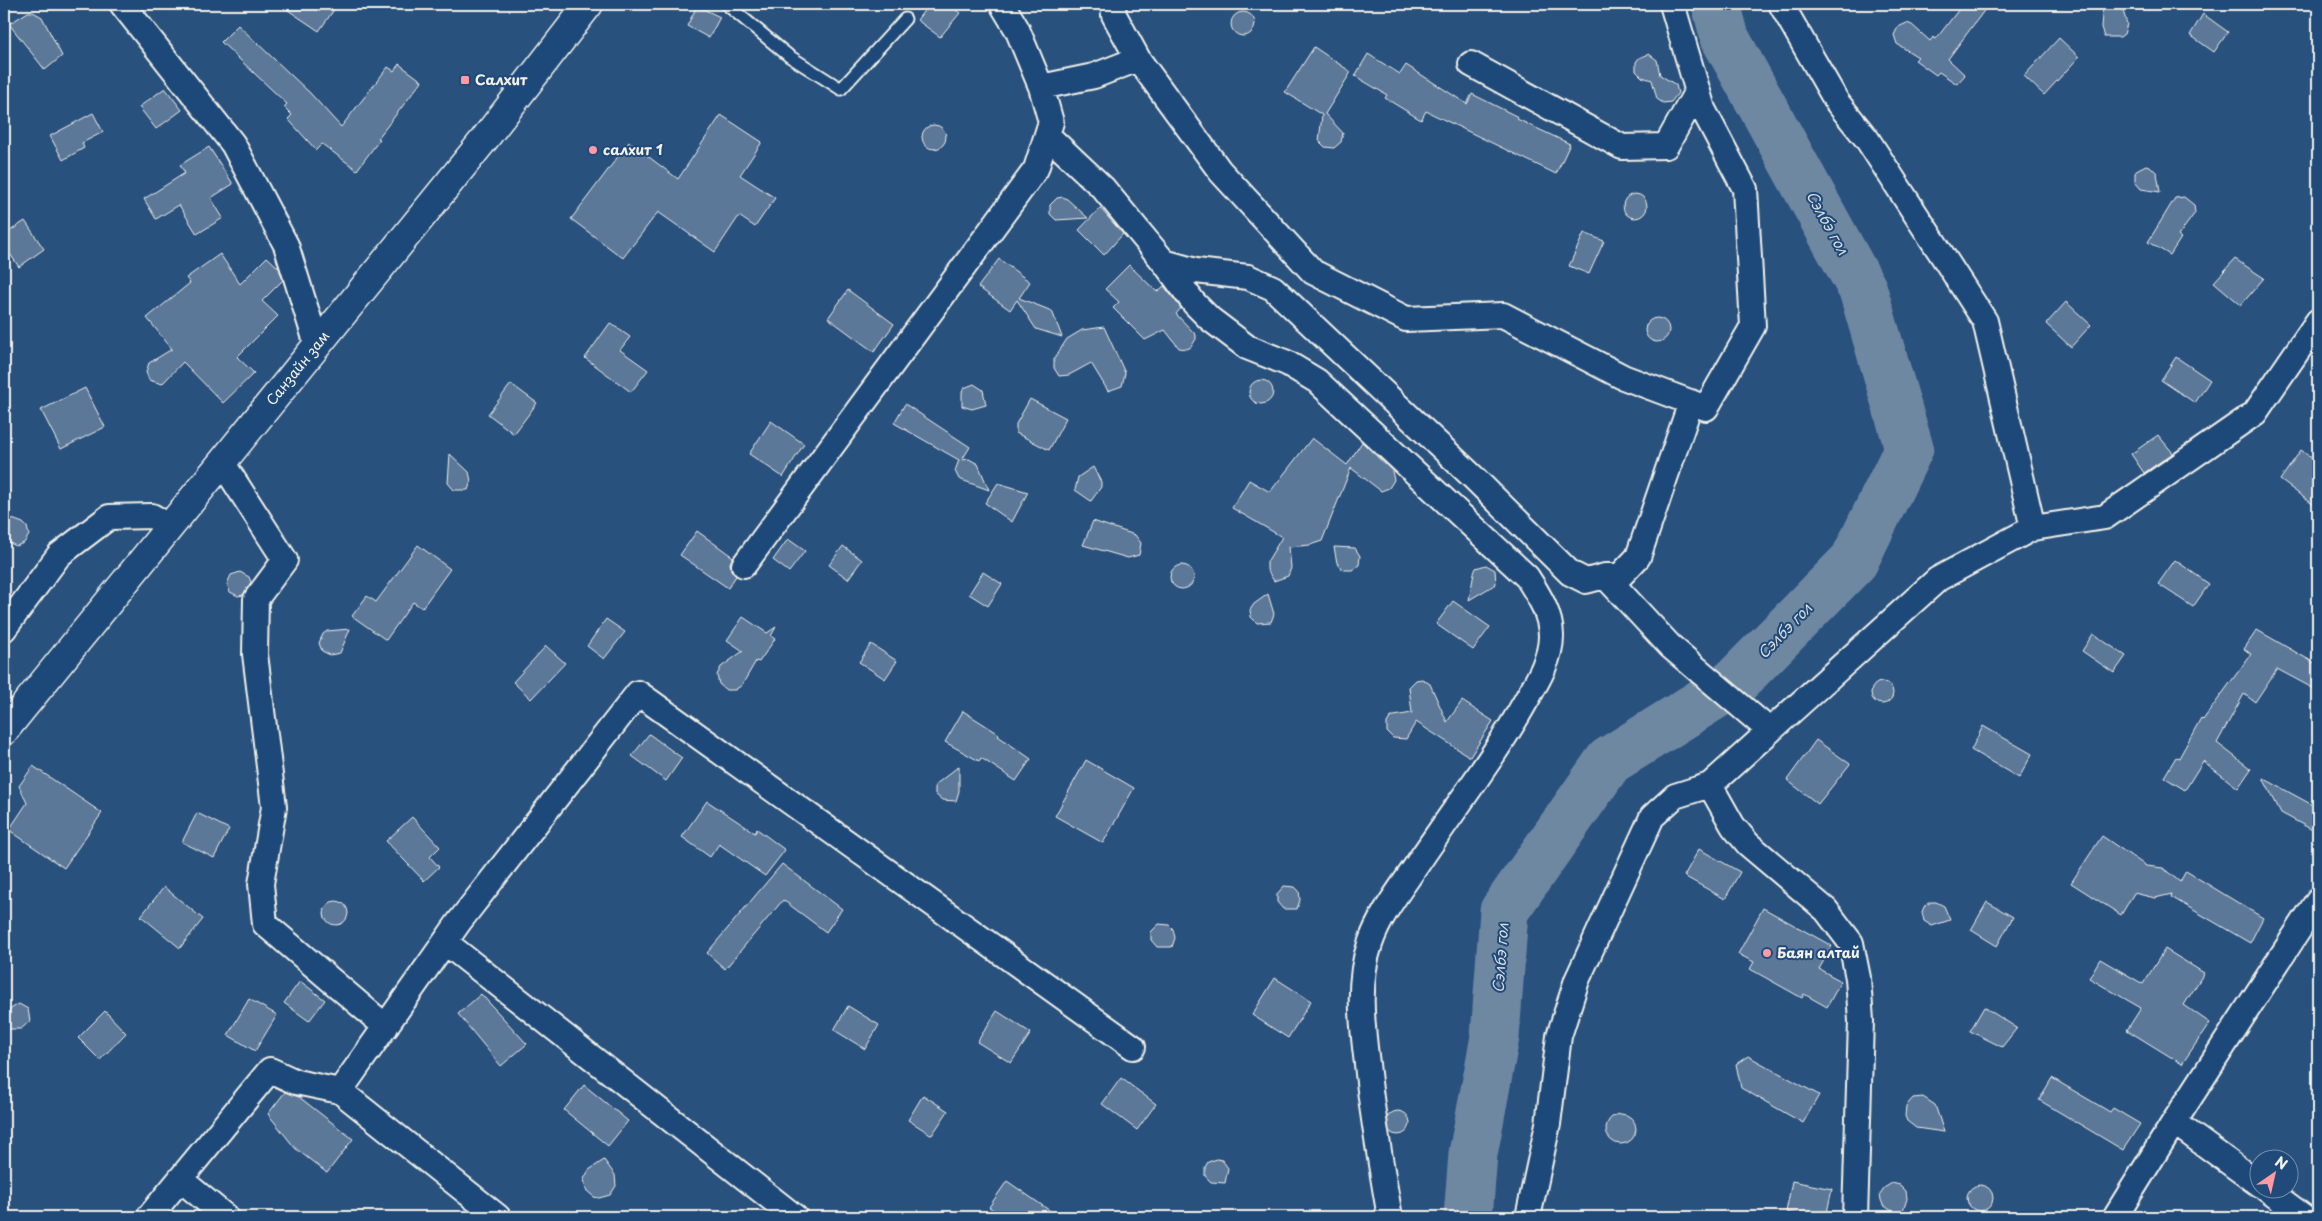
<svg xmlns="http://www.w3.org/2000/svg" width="2322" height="1221" viewBox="0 0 2322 1221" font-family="'Playpen Sans',sans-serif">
  <rect width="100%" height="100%" fill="#28517e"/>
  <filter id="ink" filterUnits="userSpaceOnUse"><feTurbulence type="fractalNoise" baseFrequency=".02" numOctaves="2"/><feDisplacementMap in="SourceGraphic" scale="10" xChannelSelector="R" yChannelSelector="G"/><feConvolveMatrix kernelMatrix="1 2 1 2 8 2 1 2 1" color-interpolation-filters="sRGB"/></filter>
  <g filter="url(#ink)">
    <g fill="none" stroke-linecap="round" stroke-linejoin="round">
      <path stroke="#6e88a2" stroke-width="49" d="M 1468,1217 L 1473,1154 L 1495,1037 L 1504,911 L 1609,761 L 1734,683 L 1854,561 L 1909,448 L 1863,290 L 1725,38 L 1716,4"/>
    </g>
    <path fill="#5b7899" stroke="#f4f1e8" d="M 279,4 L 338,4 L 319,31 Z
      M 929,4 L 949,4 L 960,13 L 940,37 L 917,20 Z
      M 1963,4 L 1989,4 L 1948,59 L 1965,75 L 1957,84 L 1939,72 L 1936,75 L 1915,60 L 1918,57 L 1897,44 L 1894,35 L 1898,27 L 1907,23 L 1912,25 L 1930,41 L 1933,37 L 1936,39 Z
      M 2103,4 L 2121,4 L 2127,24 L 2124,34 L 2120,37 L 2104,37 L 2101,27 Z
      M 697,6 L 720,17 L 709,38 L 687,26 Z
      M1231 24a12 12 0 1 1 24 0a12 12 0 1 1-24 0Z
      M 28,12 L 33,12 L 42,17 L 62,56 L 45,70 L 9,24 Z
      M 2203,14 L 2228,32 L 2214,52 L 2190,35 Z
      M 238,25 L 310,93 L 341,127 L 388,67 L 394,71 L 399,64 L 422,81 L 378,138 L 380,139 L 357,170 L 322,144 L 316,150 L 288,119 L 292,115 L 284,107 L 287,104 L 221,42 Z
      M 2059,38 L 2079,57 L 2044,95 L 2024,76 Z
      M 1314,47 L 1351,72 L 1325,114 L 1343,133 L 1341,142 L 1334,148 L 1325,147 L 1319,141 L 1322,115 L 1285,92 Z
      M 1368,54 L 1400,74 L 1406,65 L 1467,104 L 1472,94 L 1518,117 L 1517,119 L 1570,144 L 1556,174 L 1426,111 L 1421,120 L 1385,98 L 1387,95 L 1355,76 Z
      M 1649,54 L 1657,60 L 1660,75 L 1676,85 L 1678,93 L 1671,102 L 1663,103 L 1657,99 L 1652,80 L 1642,77 L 1636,71 L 1636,62 L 1639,58 Z
      M 165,88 L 182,110 L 156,129 L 139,107 Z
      M 93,113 L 103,132 L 82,143 L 84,148 L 63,160 L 50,136 Z
      M 721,115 L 762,142 L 740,175 L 775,198 L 755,227 L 739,216 L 715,252 L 658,212 L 623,258 L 571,219 L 629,142 L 678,179 Z
      M922 137a12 12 0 1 1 24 0a12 12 0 1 1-24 0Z
      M 209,147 L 233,184 L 211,198 L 223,218 L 197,234 L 179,205 L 156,219 L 144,199 L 185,173 L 180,165 Z
      M 2146,165 L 2150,166 L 2157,173 L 2160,192 L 2141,189 L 2135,182 L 2135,173 L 2138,169 Z
      M1623 206a12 12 0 1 1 24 0a12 12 0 1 1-24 0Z
      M 1063,197 L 1067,199 L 1088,218 L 1056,220 L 1050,214 L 1050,205 L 1057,198 Z
      M 2184,197 L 2194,205 L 2195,213 L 2178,236 L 2181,238 L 2170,255 L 2148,242 L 2175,198 Z
      M 1100,208 L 1123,234 L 1104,255 L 1079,230 Z
      M 25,221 L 44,249 L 19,267 L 4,245 L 4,235 Z
      M 1584,233 L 1604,241 L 1589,274 L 1569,266 Z
      M 220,254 L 240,284 L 267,257 L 279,268 L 283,280 L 262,301 L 278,316 L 237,357 L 254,373 L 223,403 L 183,362 L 162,384 L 149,380 L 146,372 L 149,363 L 172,349 L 147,318 L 190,283 L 186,278 Z
      M 999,259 L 1030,282 L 1019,298 L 1052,311 L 1062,337 L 1036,329 L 1017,300 L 1010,310 L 978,287 Z
      M 2235,259 L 2264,278 L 2241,305 L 2214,282 Z
      M 1129,265 L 1157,292 L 1164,286 L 1181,308 L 1176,314 L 1196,335 L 1196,339 L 1191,347 L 1187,349 L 1179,348 L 1165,330 L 1145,340 L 1113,308 L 1119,302 L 1105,289 Z
      M 848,290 L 894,324 L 874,352 L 828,318 Z
      M 2066,302 L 2091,325 L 2071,347 L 2046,324 Z
      M1645 330a12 12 0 1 1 24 0a12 12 0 1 1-24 0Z
      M 610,323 L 630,337 L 620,350 L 648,370 L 631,392 L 585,358 Z
      M 1104,327 L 1125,373 L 1122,386 L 1108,391 L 1091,363 L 1069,375 L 1059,376 L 1054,368 L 1054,359 L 1067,339 L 1082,330 Z
      M 2176,357 L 2210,380 L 2195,403 L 2161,380 Z
      M1249 392a12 12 0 1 1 24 0a12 12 0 1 1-24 0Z
      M 511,384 L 537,403 L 514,434 L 488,414 Z
      M 974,384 L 983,390 L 986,405 L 972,409 L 962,406 L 962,392 L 964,388 Z
      M 85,388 L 105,427 L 61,449 L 41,410 Z
      M 1030,399 L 1066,418 L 1049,450 L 1016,433 L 1016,424 Z
      M 905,404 L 970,447 L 962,460 L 969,459 L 978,464 L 989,490 L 959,479 L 955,471 L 959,460 L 894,423 Z
      M 771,421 L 804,444 L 783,477 L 749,454 Z
      M 2158,435 L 2173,453 L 2144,473 L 2131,454 Z
      M 1312,438 L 1347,465 L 1362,442 L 1392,471 L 1394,480 L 1389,488 L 1381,491 L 1351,468 L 1322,541 L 1310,545 L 1289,547 L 1291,568 L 1288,576 L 1274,581 L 1267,570 L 1267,562 L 1282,537 L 1232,508 L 1249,480 L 1270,492 Z
      M 2301,450 L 2318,463 L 2318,508 L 2280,480 Z
      M 450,454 L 469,472 L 471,481 L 468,490 L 454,490 L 448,483 Z
      M 1093,467 L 1101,482 L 1101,487 L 1091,501 L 1075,490 L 1078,477 Z
      M 998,483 L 1028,492 L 1012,522 L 985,503 Z
      M 4,516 L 23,523 L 27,527 L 29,535 L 24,543 L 16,546 L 8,542 L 4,530 Z
      M 1093,521 L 1135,535 L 1141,543 L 1139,555 L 1128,558 L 1083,545 Z
      M 697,531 L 733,557 L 730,563 L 731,570 L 736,576 L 728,588 L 680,555 Z
      M 788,539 L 805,551 L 789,572 L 773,560 Z
      M 418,545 L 450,569 L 422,608 L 413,602 L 386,640 L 352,616 L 367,596 L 376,602 Z
      M 843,546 L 862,560 L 848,579 L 829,565 Z
      M 1334,547 L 1355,548 L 1360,556 L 1359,565 L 1352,570 L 1343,570 L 1337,563 Z
      M 2175,560 L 2209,584 L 2193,607 L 2158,584 Z
      M1170 577a12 12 0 1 1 24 0a12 12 0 1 1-24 0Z
      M 1486,565 L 1495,570 L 1496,584 L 1469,600 L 1474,573 L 1476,568 Z
      M 240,572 L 249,577 L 251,582 L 243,595 L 238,596 L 230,592 L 227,584 L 231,575 Z
      M 983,572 L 1002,584 L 988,606 L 969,594 Z
      M 1268,594 L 1274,614 L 1271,622 L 1257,623 L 1251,617 L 1250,610 L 1254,604 Z
      M 1453,601 L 1490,627 L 1473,650 L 1436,624 Z
      M 743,617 L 767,633 L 776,627 L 771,636 L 775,639 L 759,662 L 756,661 L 742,685 L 735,690 L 726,690 L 719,684 L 717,675 L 721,667 L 743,651 L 727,640 Z
      M 606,619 L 625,632 L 604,659 L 587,646 Z
      M 350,629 L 340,653 L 330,655 L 322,651 L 319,643 L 323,634 L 327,631 Z
      M 2257,630 L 2318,665 L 2318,691 L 2277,669 L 2255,702 L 2244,694 L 2217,743 L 2251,769 L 2238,788 L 2203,761 L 2185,790 L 2164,777 L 2176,757 L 2179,758 L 2201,718 L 2203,720 L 2251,654 L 2244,649 Z
      M 2093,634 L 2126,656 L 2114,673 L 2082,651 Z
      M 871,644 L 897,661 L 885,679 L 859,662 Z
      M 546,646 L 565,663 L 531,699 L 513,682 Z
      M 1422,679 L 1430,684 L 1447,722 L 1462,701 L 1493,721 L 1470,757 L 1416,722 L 1406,739 L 1393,738 L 1387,732 L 1387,723 L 1390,718 L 1394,716 L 1412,713 L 1409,687 L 1416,680 Z
      M1871 693a11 11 0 1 1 22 0a11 11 0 1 1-22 0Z
      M 963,711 L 999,734 L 998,736 L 1031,759 L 1016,781 L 981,758 L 979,761 L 945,742 Z
      M 1983,726 L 2032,754 L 2019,778 L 1971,750 Z
      M 649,734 L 682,758 L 666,781 L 632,756 Z
      M 1816,740 L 1850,764 L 1818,804 L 1787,780 Z
      M 1086,760 L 1134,788 L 1103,843 L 1055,816 Z
      M 33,766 L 102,813 L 64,868 L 9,830 L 27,803 L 19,786 Z
      M 959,766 L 959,791 L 956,801 L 942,800 L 935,794 L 935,785 Z
      M 2263,778 L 2318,808 L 2318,833 L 2281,813 Z
      M 707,801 L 755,833 L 757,829 L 785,850 L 765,876 L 719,844 L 710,857 L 682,837 Z
      M 197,813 L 229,829 L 214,858 L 182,842 Z
      M 412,817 L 440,847 L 430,857 L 439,867 L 424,881 L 386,841 Z
      M 2102,836 L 2146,866 L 2163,868 L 2180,882 L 2186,871 L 2263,918 L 2250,943 L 2171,897 L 2172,894 L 2155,898 L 2134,893 L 2121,915 L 2071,883 Z
      M 1699,849 L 1740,872 L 1725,899 L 1684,876 Z
      M 782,864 L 842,909 L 826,932 L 783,900 L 725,969 L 707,953 Z
      M 1284,886 L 1295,887 L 1299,891 L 1300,900 L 1297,909 L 1283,909 L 1277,902 L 1277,894 Z
      M 164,887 L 203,919 L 180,948 L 141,916 Z
      M324 913a12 12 0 1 1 24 0a12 12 0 1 1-24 0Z
      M 1931,902 L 1936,902 L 1944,906 L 1950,920 L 1932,926 L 1924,921 L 1922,912 L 1924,907 Z
      M 1987,902 L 2013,917 L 1997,946 L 1971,930 Z
      M 1763,908 L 1832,946 L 1819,969 L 1841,981 L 1827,1007 L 1804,994 L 1802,998 L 1750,969 L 1754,962 L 1738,954 Z
      M 1159,924 L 1169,925 L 1173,929 L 1175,938 L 1172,947 L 1157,947 L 1151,940 L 1151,932 Z
      M 2165,949 L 2204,973 L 2184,1005 L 2210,1023 L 2182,1064 L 2127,1030 L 2141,1008 L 2089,978 L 2100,959 L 2143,984 Z
      M 1275,978 L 1311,1001 L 1288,1038 L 1252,1015 Z
      M 300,981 L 325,1000 L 309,1021 L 284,1003 Z
      M 481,994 L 527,1044 L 501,1066 L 458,1014 Z
      M 249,999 L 277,1015 L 255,1051 L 228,1035 Z
      M 19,1004 L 28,1009 L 30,1021 L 21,1029 L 5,1029 L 7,1011 Z
      M 848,1006 L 879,1025 L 865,1049 L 834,1030 Z
      M 1984,1007 L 2017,1028 L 2002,1047 L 1970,1031 Z
      M 105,1011 L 126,1033 L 100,1060 L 78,1038 Z
      M 997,1011 L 1031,1033 L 1011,1063 L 977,1042 Z
      M 1748,1056 L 1819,1095 L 1803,1123 L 1741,1088 L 1736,1064 Z
      M 1121,1078 L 1156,1104 L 1137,1130 L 1102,1104 Z
      M 2052,1078 L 2110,1112 L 2113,1108 L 2140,1124 L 2123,1150 L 2039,1100 Z
      M 584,1085 L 628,1121 L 608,1146 L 564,1110 Z
      M 285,1092 L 299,1097 L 353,1139 L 327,1173 L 295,1148 L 268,1114 Z
      M 923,1095 L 948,1111 L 932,1135 L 908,1120 Z
      M 1923,1097 L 1935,1105 L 1944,1132 L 1916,1128 L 1907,1121 L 1905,1116 L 1906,1106 L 1913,1098 Z
      M1386 1123a12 12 0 1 1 24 0a12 12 0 1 1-24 0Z
      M1606 1129a15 15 0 1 1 30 0a15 15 0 1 1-30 0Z
      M 1217,1159 L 1222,1160 L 1228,1168 L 1225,1183 L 1211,1182 L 1205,1176 L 1205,1167 L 1208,1162 Z
      M 604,1160 L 615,1175 L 616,1186 L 610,1195 L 599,1198 L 594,1197 L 586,1190 L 584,1179 L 589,1170 Z
      M 1007,1181 L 1059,1217 L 1003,1217 L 989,1207 Z
      M 1792,1181 L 1832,1189 L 1826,1217 L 1813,1217 L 1786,1212 Z
      M 1892,1183 L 1900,1185 L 1906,1191 L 1907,1199 L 1901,1217 L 1883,1205 L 1881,1200 L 1880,1194 L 1884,1188 Z
      M1967 1198a13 13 0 1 1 26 0a13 13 0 1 1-26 0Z"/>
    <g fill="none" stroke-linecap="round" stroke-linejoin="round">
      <g stroke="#f4f1e8" stroke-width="15">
        <path id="lane" d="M 726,4 L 789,56 L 841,89 L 905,19"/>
      </g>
      <g stroke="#f4f1e8" stroke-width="28">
        <path id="street" d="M 122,4 L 233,144 L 286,245 L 317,345
          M 1113,4 L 1114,15 L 1138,59 L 1220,171 L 1313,272 L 1406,319 L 1503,315 L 1623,377 L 1706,408 L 1753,326 L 1745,189 L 1703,109 L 1672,4
          M 1781,4 L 1837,102 L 1867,139 L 1985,321 L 2033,528
          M 1471,64 L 1622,147 L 1666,146 L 1697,91
          M 1041,87 L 1094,76 L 1138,59
          M 1047,135 L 1103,188 L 1164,262 L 1196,271 L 1248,277 L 1273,288 L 1473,477 L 1570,573 L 1586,581 L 1605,576 L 1620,576 L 1638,557 L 1691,402
          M 1164,262 L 1194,303 L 1210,319 L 1247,347 L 1287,363 L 1317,381 L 1527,577 C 1538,594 1551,614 1551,636 C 1551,658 1538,680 1527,699 C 1495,757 1451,813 1414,869 C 1398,892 1379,917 1370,944 C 1357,981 1362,1025 1367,1064 C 1372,1115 1381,1166 1390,1217
          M 222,462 L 285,560 L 256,599 L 255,654 L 274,807 L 261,884 L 265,924 L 386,1027
          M 744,565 L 1036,169 L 1051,122 L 1041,87 L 1017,29 L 1002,4
          M 1605,576 L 1670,646 L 1770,731
          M 4,629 L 59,555 L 109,517 L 152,516 L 169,526
          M 446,943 L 795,1217
          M 340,1091 L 498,1217
          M 2174,1122 L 2260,1185
          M 180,1179 L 226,1217
          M 2265,1188 L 2304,1217
          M 149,1217 L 270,1070 L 296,1082 L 340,1091 L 459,922 L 638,693 L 1133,1047
          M 1528,1217 L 1548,1124 L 1559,1036 L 1577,980 L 1652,817 L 1675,796 L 1710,785
          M 1855,1217 L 1861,1021 L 1858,978 L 1851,943 L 1826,910 L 1748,844 L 1733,826 L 1710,785 L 1938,579 L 2033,528 L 2105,517 L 2255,413 L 2318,321
          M 2115,1217 L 2174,1122 L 2318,900"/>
      </g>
      <g stroke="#f4f1e8" stroke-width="31">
        <path id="secondary" d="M 4,731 L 483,141 L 589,4"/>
      </g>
      <use href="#lane" stroke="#1f4a7a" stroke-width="11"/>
      <use href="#street" stroke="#1f4a7a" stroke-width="24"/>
      <use href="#secondary" stroke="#1f4a7a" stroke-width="28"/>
    </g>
  </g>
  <g fill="#ff9aa2" stroke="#1f4a7a" stroke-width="2">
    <rect x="460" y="75" width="10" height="10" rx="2.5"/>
    <circle cx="593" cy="150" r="5"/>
    <circle cx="1767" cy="953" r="5"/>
  </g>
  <g text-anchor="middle" stroke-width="4" stroke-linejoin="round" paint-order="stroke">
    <g font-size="14" font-weight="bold" fill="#f4f1e8" stroke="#1f4a7a" text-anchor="start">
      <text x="475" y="85">Салхит</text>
      <text x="603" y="155">салхит 1</text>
      <text x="1777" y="958">Баян алтай</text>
    </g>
    <g font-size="14" fill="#f4f1e8" stroke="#1f4a7a">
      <text transform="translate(298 368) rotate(-51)" y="5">Санзайн зам</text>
    </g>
    <g font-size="15" font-style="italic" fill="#d9dcda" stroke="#1f4a7a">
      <text transform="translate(1827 223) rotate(61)" y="5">Сэлбэ гол</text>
      <text transform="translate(1785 631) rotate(-46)" y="5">Сэлбэ гол</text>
      <text transform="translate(1501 958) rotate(-86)" y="5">Сэлбэ гол</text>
    </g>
  </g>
  <rect width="2322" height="1221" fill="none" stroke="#1f4a7a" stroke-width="20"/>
  <rect x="10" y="10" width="2302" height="1201" fill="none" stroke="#f4f1e8" stroke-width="2" filter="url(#ink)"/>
  <g transform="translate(2274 1174) rotate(34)"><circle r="24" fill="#1f4a7a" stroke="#748da6"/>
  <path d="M0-4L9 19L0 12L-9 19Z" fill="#ff9aa2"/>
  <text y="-8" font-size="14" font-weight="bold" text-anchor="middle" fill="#f4f1e8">N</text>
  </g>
</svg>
